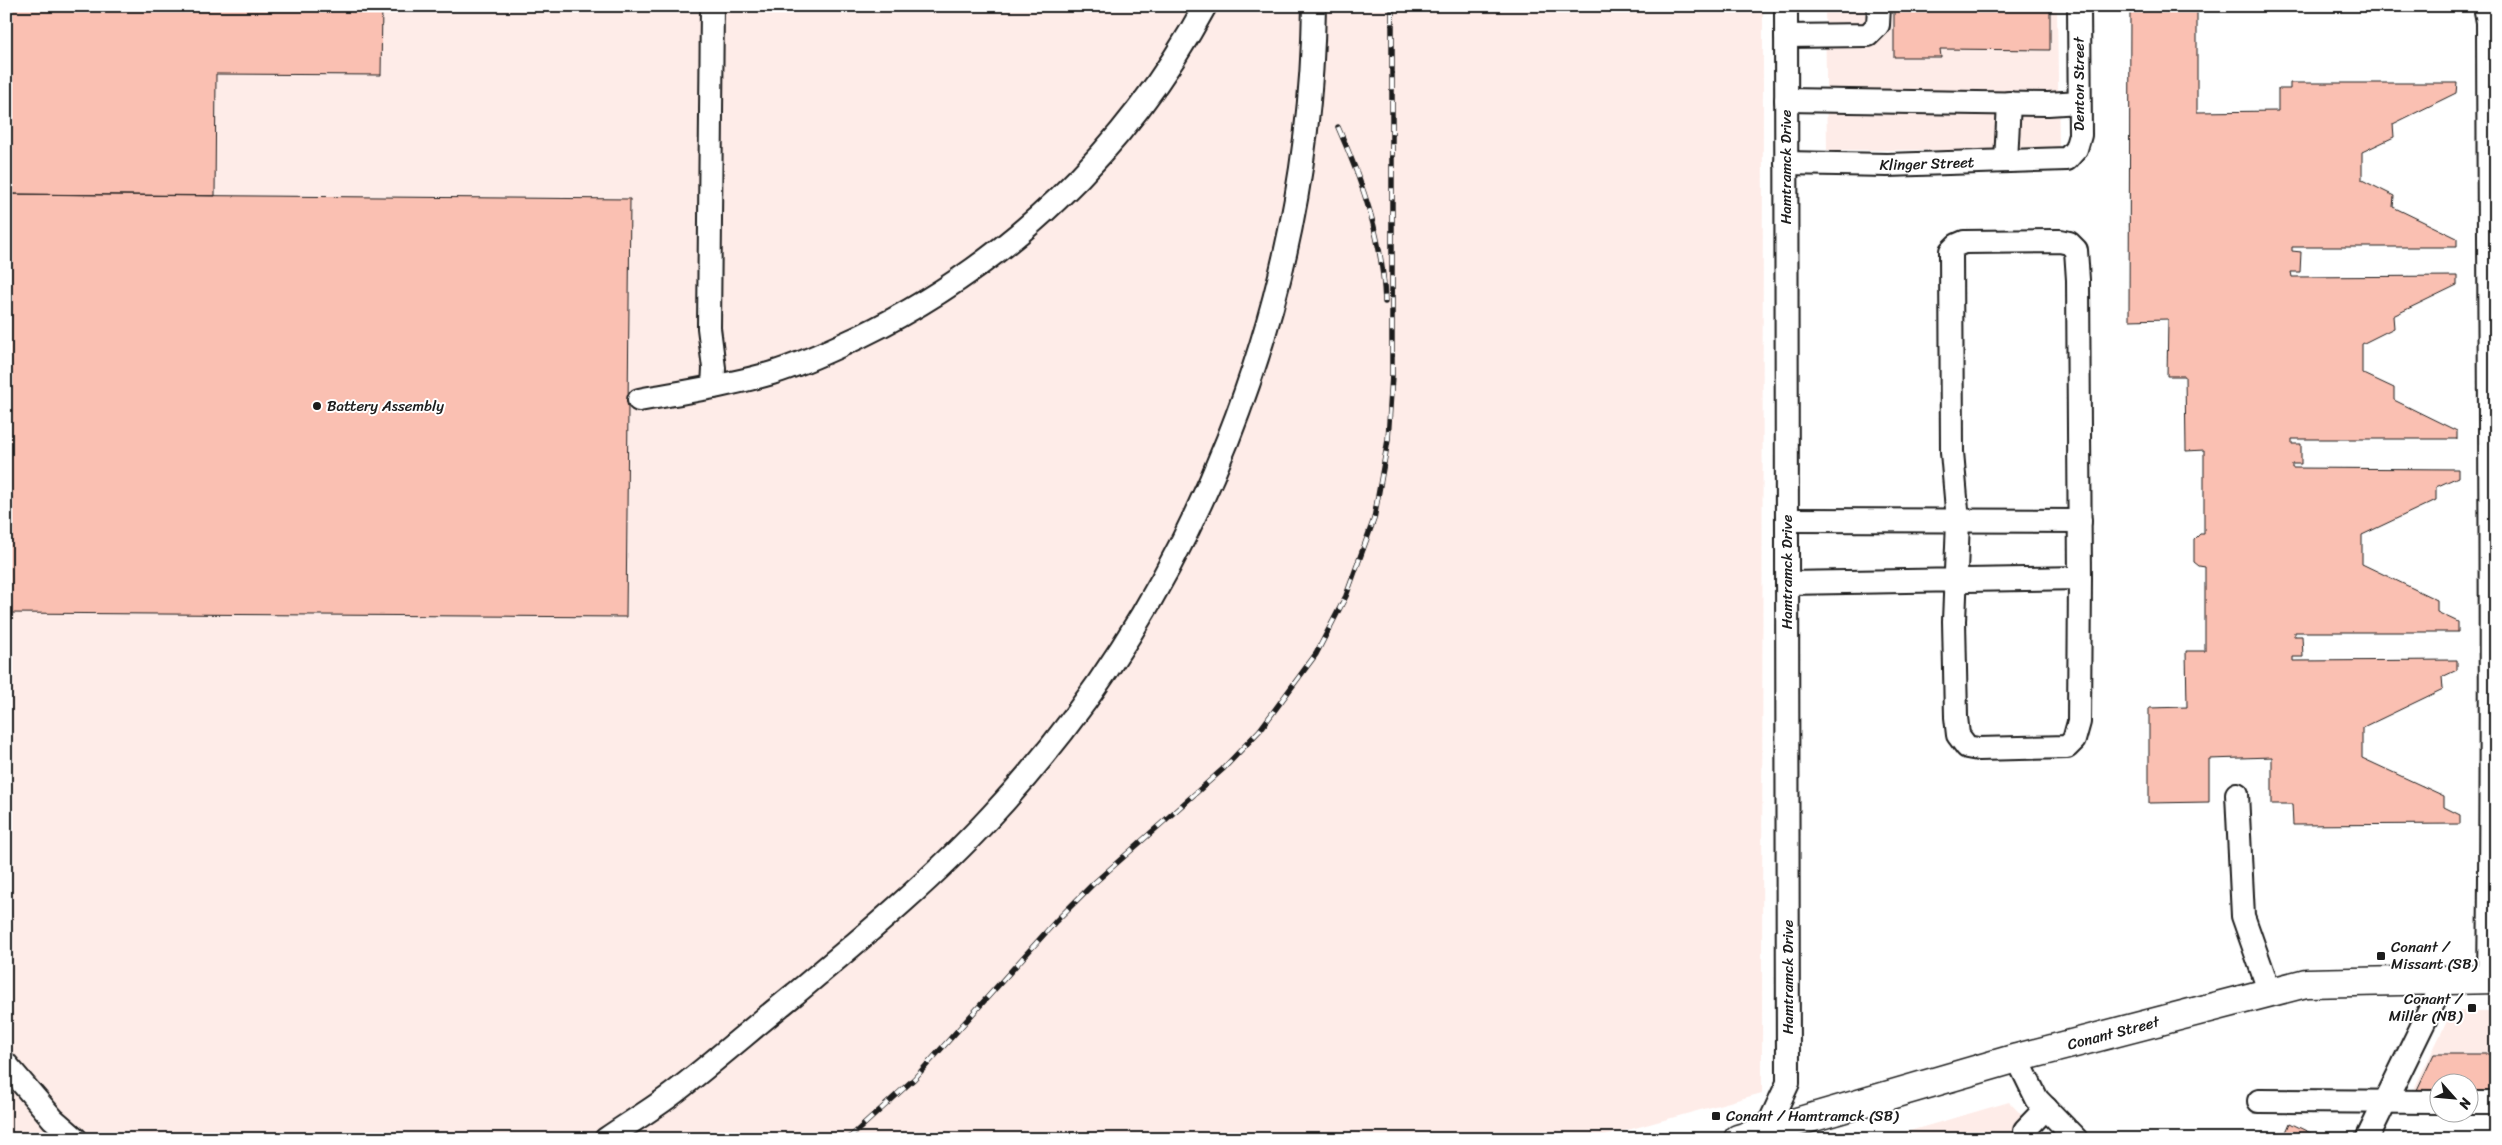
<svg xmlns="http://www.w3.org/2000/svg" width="2502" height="1145" viewBox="0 0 2502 1145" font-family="Sriracha,sans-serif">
  <rect width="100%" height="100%" fill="#fff"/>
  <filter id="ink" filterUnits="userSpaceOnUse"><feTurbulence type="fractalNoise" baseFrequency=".02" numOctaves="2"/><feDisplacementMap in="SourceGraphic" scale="10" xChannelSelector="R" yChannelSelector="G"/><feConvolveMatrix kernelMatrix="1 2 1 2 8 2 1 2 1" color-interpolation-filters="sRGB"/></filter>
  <g filter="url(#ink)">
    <path fill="#feece8" d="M 6,6 L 1763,6 L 1762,1093 L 1595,1139 L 6,1139 Z
      M 1825,6 L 2057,6 L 2059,150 L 1827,150 Z
      M 2452,1011 L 2496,1011 L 2496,1096 L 2470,1095 L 2470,1082 L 2440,1082 L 2411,1095 Z
      M 2009,1102 L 2045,1139 L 1882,1139 Z"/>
    <path fill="#fac0b2" stroke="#1c1c1c" d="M 6,6 L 382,6 L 381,75 L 216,74 L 215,196 L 6,194 Z
      M 1894,6 L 2050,6 L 2050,50 L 1940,49 L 1941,57 L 1894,57 Z
      M 2130,6 L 2197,6 L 2197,112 L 2278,111 L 2278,89 L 2290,89 L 2290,83 L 2457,83 L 2456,93 L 2393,124 L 2394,137 L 2362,152 L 2362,180 L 2394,196 L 2393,207 L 2457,238 L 2457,247 L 2292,247 L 2292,251 L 2301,252 L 2300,272 L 2291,272 L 2292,277 L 2457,276 L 2457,285 L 2393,316 L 2394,328 L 2362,344 L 2362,373 L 2394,388 L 2394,400 L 2457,431 L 2457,439 L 2292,439 L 2292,444 L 2301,444 L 2301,464 L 2292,464 L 2292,468 L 2458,469 L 2458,477 L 2436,487 L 2436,500 L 2362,535 L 2362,564 L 2437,600 L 2437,612 L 2458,622 L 2458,632 L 2294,632 L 2294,636 L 2302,636 L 2303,657 L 2293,657 L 2293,661 L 2457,660 L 2457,670 L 2442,677 L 2443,689 L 2362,728 L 2362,758 L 2444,796 L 2444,807 L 2460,815 L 2460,824 L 2293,825 L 2292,804 L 2272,804 L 2272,757 L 2209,759 L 2209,802 L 2149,803 L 2149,708 L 2187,707 L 2186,651 L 2205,651 L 2205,567 L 2199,566 L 2194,562 L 2194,540 L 2200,534 L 2204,534 L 2204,450 L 2186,451 L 2185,376 L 2167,376 L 2168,319 L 2129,320 Z
      M 6,194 L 630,199 L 626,617 L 6,613 Z
      M 2434,1054 L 2496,1054 L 2496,1096 L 2470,1096 L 2470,1082 L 2440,1082 L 2440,1096 L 2416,1092 Z
      M 2290,1123 L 2323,1139 L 2283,1139 Z"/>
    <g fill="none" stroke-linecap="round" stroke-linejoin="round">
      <g stroke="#1c1c1c" stroke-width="26">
        <g id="minor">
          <path d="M 712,6 L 709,328 L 714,368 L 713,387"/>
          <path d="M 2485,6 L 2488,22 C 2489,341 2493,660 2489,979"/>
          <path d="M 1786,36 L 1868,35 L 1878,25 L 1879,6"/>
          <path d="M 1786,100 L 2048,104 L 2079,102"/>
          <path d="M 2006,161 L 2009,103"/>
          <path id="s1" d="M 1786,163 L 1887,165 L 2067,159 L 2076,149 L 2080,135 L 2079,6"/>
          <path d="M 639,400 C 683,392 728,386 772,373 C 802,364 831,350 859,337 C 1006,266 1127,150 1205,6"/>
          <path d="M 1787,520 L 2080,521"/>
          <path d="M 1787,583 L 2080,578 L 2078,280 L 2076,250 L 2069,243 L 2060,241 L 1964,242 L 1957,245 L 1951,251 L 1952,452 L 1958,521 L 1954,621 L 1956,717 L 1958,735 L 1967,747 L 1978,749 L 2067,747 L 2074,740 L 2079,722 L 2080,578"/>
          <path d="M 2237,794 L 2243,916 L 2270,993"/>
          <path d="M 2017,1058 L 2037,1099 L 2076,1139"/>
          <path d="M 6,1064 L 53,1119 L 76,1139"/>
          <path d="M 2259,1101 L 2440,1102"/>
          <path d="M 2470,1103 L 2496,1103"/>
          <path d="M 2025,1130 L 2046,1108"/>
          <path d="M 606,1139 C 629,1123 653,1109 675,1092 C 716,1060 755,1026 795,994 C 863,937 931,881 992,815 C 1195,597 1310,303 1314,6"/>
          <path d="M 1762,1139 L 1788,1083 L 1786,6"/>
          <path d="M 2367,1139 L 2444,981"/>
        </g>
      </g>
      <g stroke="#1c1c1c" stroke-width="31">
        <g id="major">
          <path id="s2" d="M 1738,1139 L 2017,1058 L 2306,983 L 2496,979"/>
        </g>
      </g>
      <use href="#minor" stroke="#fff" stroke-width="22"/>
      <use href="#major" stroke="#fff" stroke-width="28"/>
      <g stroke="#1c1c1c" stroke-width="5.5">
        <path id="rail" d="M 1338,127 C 1363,183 1383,241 1385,302
          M 848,1139 L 914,1079 L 1056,921 L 1093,884 L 1223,769 L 1260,730 L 1316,654 L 1346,596 L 1374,519 L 1388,440 L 1392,375 L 1392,6"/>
      </g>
      <use href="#rail" stroke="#fff" stroke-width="4" stroke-dasharray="11" stroke-linecap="butt"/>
    </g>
  </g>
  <g fill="#1c1c1c" stroke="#fff" stroke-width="2">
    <circle cx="317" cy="406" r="5"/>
    <rect x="2376" y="951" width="10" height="10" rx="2.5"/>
    <rect x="2467" y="1003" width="10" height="10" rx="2.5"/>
    <rect x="1711" y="1111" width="10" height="10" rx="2.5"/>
  </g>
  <g text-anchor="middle" stroke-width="4" stroke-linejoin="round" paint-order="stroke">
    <g font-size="15" fill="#1c1c1c" stroke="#fff">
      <text transform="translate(2079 84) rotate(-90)" y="5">Denton Street</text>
      <text dy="5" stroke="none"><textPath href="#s1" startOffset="141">Klinger Street</textPath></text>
      <text transform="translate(1786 167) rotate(-90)" y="5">Hamtramck Drive</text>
      <text transform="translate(1787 572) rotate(-90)" y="5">Hamtramck Drive</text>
      <text transform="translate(1788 977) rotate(-90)" y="5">Hamtramck Drive</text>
      <text dy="5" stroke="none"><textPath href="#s2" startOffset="390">Conant Street</textPath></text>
    </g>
    <g font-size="15" fill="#1c1c1c" stroke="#fff" text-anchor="start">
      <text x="327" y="411">Battery Assembly</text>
      <text x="2391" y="952">Conant /<tspan x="2391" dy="17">Missant (SB)</tspan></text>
      <text x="2462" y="1004" text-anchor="end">Conant /<tspan x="2462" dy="17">Miller (NB)</tspan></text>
      <text x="1726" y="1121">Conant / Hamtramck (SB)</text>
    </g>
  </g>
  <rect width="2502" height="1145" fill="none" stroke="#fff" stroke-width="25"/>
  <rect x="12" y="12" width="2477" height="1120" fill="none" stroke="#1c1c1c" stroke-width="2" filter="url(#ink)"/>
  <g transform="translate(2454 1098) rotate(117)"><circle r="24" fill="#ffffff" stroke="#a4a4a4"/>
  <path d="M0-4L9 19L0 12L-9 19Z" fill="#1c1c1c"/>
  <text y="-8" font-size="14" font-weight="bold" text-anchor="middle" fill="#1c1c1c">N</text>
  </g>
</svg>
